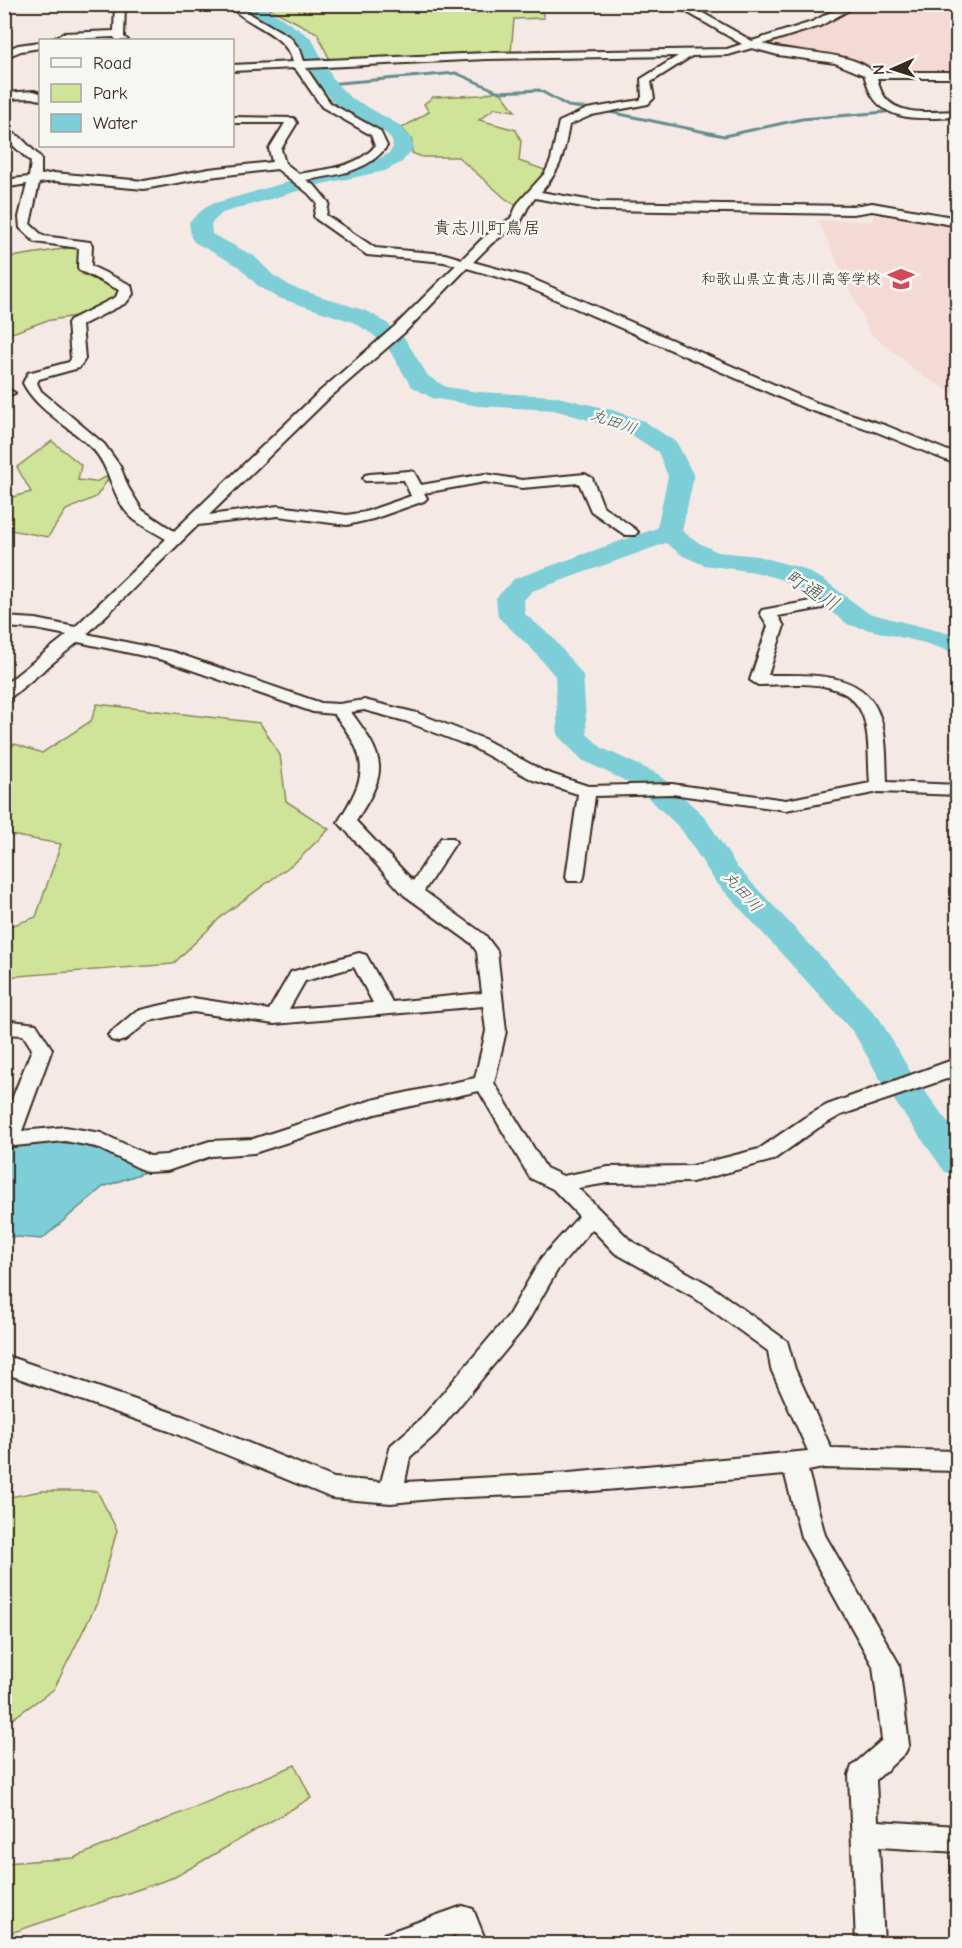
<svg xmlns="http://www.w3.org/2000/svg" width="962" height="1948" viewBox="0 0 962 1948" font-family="'Comic Neue','Klee One',sans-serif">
  <rect width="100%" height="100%" fill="#f5e9e5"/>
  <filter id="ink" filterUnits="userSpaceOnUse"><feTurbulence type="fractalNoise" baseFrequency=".0167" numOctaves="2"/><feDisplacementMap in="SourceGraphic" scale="12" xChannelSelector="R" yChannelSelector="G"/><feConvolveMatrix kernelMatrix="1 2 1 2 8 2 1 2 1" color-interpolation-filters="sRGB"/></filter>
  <g filter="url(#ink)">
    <path fill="#f4d9d5" d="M 950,6 L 957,12 L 957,71 L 882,70 L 844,59 L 760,44 L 848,11 Z
      M 874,215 L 957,225 L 957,395 L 923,376 L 870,333 L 818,220 L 871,221 Z"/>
    <path fill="#d0e499" stroke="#86875c" stroke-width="1.5" d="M 492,4 L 540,6 L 544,18 L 514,19 L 511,52 L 330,60 L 317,33 L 263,5 Z
      M 499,90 L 515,111 L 495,108 L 479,120 L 516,130 L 521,141 L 519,161 L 548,171 L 517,206 L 506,199 L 458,157 L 422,157 L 412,153 L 412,140 L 402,128 L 429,112 L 424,104 L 433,97 L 482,95 Z
      M 82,246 L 82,274 L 118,290 L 114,299 L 76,316 L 45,321 L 15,332 L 5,333 L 5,258 Z
      M 52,441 L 81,465 L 78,480 L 95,482 L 111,475 L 96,497 L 66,510 L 48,537 L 5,529 L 5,499 L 31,492 L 17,467 Z
      M 97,704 L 260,723 L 280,755 L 286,801 L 329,829 L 298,860 L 222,916 L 173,964 L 5,977 L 5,928 L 36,917 L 61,844 L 5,834 L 5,749 L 15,744 L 42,753 L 91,721 Z
      M 41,1491 L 97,1491 L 117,1530 L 97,1603 L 54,1689 L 5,1724 L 5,1498 Z
      M 295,1765 L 311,1798 L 175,1877 L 5,1935 L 5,1863 L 74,1858 Z"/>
    <path fill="#7dced6" stroke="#638c8c" stroke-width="1.5" d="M 55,1142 C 92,1143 114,1155 145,1172 L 103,1187 L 42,1239 L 5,1236 L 4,1147 Z"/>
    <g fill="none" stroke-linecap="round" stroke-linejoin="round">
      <path stroke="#638c8c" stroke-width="3" d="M 327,84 L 456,73 L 499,92 L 539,90 L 568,106 L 592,109
        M 605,111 L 724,136 L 802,119 L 886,112"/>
      <path fill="#7dced6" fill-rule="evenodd" d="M 240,4 L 261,4 L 311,38 L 335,82 L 350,97 L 401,126 L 412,140 L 413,149 L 402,162 L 385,171 L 322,184 L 222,213 L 211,224 L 212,234 L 254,256 L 273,275 L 292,287 L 369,312 L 388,324 L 405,339 L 428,376 L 446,387 L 479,392 L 554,396 L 612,410 L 644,421 L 677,443 L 694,476 L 682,531 L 701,544 L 718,552 L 757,556 L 801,568 L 824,580 L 868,613 L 958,636 L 958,654 L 925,643 L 849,625 L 804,592 L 783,580 L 755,572 L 704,565 L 683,556 L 666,543 L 532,591 L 524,600 L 525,614 L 553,638 L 583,675 L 587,734 L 602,748 L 658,774 L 704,816 L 737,867 L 879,1018 L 910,1071 L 958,1136 L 958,1176 L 945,1172 L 884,1086 L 854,1033 L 715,881 L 681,829 L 636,786 L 582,760 L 558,736 L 555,676 L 533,650 L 498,617 L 496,598 L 514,579 L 657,528 L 668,476 L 658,452 L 626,431 L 554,410 L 479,406 L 432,398 L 411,386 L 388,348 L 372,334 L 353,322 L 276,297 L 257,285 L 238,266 L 194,242 L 191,237 L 189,222 L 208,205 L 312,175 L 372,162 L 388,154 L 393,148 L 392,141 L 387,134 L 336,105 L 318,84 L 297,45 Z"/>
      <g stroke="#3b2a1e" stroke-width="4">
        <path id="minor" d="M 4,4 L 25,4 L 4,9 Z
          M 115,4 L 125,4 L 124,37 L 128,40 L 116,40 L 114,37 L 51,40 L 64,33 L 114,31 Z
          M 227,4 L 239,4 L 252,15 L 290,37 L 300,50 L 304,61 L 486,53 L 727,49 L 742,44 L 673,4 L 687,4 L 752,41 L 812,22 L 846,4 L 860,4 L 820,26 L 763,44 C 791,53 855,51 873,72 L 958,72 L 958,78 L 877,78 C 879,84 880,91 884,96 C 899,118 935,111 958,111 L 958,117 C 930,118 890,124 873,97 C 868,90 867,82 864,75 L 835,63 L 778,55 L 752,48 L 728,55 L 692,56 L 651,82 L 654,98 L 648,104 L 592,115 L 569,125 C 563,157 562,167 541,192 L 599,202 L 853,206 L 872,203 L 958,218 L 958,226 L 872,211 L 853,214 L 599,210 L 535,198 L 528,207 L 520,223 L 492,243 L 473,262 L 528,277 L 814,402 L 887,426 L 958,455 L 958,465 L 877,432 L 804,408 L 518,283 L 467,268 L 405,332 L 328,399 L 209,515 L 278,506 L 347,515 L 365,512 L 411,496 L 404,480 L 365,481 L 363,478 L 365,475 L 370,474 L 409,471 L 414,472 L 421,485 L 485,474 L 522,480 L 585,474 L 592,478 L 603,506 L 635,529 L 638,532 L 635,535 L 625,535 L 591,511 L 579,483 L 522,488 L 485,482 L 424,493 L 427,498 L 424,501 L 373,519 L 347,525 L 278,516 L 198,525 L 87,634 L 173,652 L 321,703 L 339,704 L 364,700 L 417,713 L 484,739 L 545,772 L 588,786 L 672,784 L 786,800 L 870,783 C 868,762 870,739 864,719 C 851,675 793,685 758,685 L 750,680 L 768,626 L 760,613 L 762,610 L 817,600 L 825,605 L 823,608 L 778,616 L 784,626 L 768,675 C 809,676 864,669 880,717 C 887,737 886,761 887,782 L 958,785 L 958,795 L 879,792 L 786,810 L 672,794 L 595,796 L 584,877 L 582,881 L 568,881 L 566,877 L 578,794 L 533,780 L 472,747 L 405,721 L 364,710 L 351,712 C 387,761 388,771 356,821 L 413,881 L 441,838 L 453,838 L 456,842 L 424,891 L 485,935 L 497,951 L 506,1031 L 494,1083 L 546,1168 L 563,1176 L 608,1167 L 692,1166 L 759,1149 L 804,1118 L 827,1105 L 958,1058 L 958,1075 L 955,1076 L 841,1115 L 818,1128 L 773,1160 L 692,1182 L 608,1183 L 578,1188 L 631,1241 L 708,1284 L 787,1341 L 795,1369 L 831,1448 L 958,1451 L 958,1471 L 823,1468 L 808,1471 L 825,1535 L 899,1664 L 909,1745 L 905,1753 L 876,1780 L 878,1821 L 958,1826 L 958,1852 L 879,1847 L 884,1944 L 856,1944 L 849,1775 L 852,1766 L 882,1740 L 873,1666 L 801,1537 L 785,1475 L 569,1493 L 442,1498 L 391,1503 L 332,1498 L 169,1431 L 4,1373 L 4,1355 L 185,1417 L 334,1478 L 381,1482 L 391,1445 L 420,1420 L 508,1316 L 542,1257 L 579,1216 L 553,1189 L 530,1178 L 479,1091 L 375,1114 L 254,1153 L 211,1156 L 167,1171 L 147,1172 L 96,1147 L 65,1141 L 4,1147 L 4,1119 L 32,1049 L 23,1035 L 4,1034 L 4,1020 L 36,1024 L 52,1049 L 22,1131 L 65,1127 L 101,1133 L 150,1156 L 166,1155 L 210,1141 L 253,1139 L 372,1100 L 475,1078 L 486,1031 L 483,1006 L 274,1024 L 193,1012 L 149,1021 L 125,1040 L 118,1042 L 111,1040 L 108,1035 L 136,1011 L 193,998 L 269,1010 L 291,972 L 359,953 L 366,955 L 392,1002 L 482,993 L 477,952 L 471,943 L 404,895 L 338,822 C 368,774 370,760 334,714 L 313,712 L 163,660 L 78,642 L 10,698 L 4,699 L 4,685 L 67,635 L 36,629 L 4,627 L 4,617 L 36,619 L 75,627 L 166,539 C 155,532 141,526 131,517 C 112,499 111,468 93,449 C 71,427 37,411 23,383 L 28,373 L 69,362 L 71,359 L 68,323 L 70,320 L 116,297 L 119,290 L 79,270 L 78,267 L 79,248 L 35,242 L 20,228 L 19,217 L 27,184 L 4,188 L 4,180 L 29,177 L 31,162 L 4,137 L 4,128 L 20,137 L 41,158 L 41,175 L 54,173 L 144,181 L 209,169 L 272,162 L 269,149 L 285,123 L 232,123 L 232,117 L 294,118 L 297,123 L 281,149 L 285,163 L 299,174 C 325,169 357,168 375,146 L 371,135 L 322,107 L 295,68 L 232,71 L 232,65 L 293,62 C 285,32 247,26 227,4 ZM 678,56 L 641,79 L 642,97 L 640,100 L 587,109 L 559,122 L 551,160 L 545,173 L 518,203 L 511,218 L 484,237 L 462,259 L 445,254 L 375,248 L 326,215 L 329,203 L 316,187 L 306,180 C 336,175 368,172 387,146 L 380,131 L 330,103 L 306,68 L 486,59 ZM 277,169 L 308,193 L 317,203 L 314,216 L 316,219 L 367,255 L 444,262 L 456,265 L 395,326 L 318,393 L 174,531 L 142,510 L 128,487 L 120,466 L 104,444 L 41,391 L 37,383 L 39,379 L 79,368 L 85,359 L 82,325 L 126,303 L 133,294 L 131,285 L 91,266 L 92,245 L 90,242 L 43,236 L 30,224 L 39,183 L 54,181 L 144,189 L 209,177 ZM 354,967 L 373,1003 L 289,1009 L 305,981 ZM 592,1229 L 615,1253 L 692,1296 L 768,1351 L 771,1369 L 808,1451 L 569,1473 L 405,1482 L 410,1457 L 436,1434 L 524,1328 L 558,1269 Z
          M 40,42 L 40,48 L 21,51 L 4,58 L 4,51 L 18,45 Z
          M 34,91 L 40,93 L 40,100 L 32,98 L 4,99 L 4,93 Z
          M 8,389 L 15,393 L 4,398 L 4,390 Z
          M 463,1906 L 473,1909 L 487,1944 L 459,1944 L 455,1935 L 433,1944 L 380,1944 L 384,1934 Z"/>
      </g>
      <use href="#minor" fill="#f6f6f2" fill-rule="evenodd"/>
    </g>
  </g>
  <defs>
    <g id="school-bare" transform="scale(2.07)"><path d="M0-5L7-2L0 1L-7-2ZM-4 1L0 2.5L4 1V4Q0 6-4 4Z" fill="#d1495b" stroke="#f6f6f2" stroke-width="2.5" paint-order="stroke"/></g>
  </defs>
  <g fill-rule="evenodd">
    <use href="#school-bare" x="901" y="279"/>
  </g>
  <g text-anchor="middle" stroke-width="5" stroke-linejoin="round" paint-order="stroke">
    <g font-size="15" fill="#3b2a1e" stroke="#f6f6f2" text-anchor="end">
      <text x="881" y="284">和歌山県立貴志川高等学校</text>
    </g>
    <g font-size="16" font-style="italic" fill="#4f5b55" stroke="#f6f6f2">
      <text transform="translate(614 421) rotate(20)" y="6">丸田川</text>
      <text transform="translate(743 891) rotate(48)" y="6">丸田川</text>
    </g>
    <g font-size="18" fill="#3b2a1e" stroke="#f6f6f2">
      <text x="487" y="234">貴志川町鳥居</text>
    </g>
    <g font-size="20" font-style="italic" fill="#4f5b55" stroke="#f6f6f2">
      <text transform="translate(812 590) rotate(31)" y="7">町通川</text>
    </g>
  </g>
  <rect width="962" height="1948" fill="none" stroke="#f6f6f2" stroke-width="24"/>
  <rect x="12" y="12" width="938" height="1924" fill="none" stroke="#3b2a1e" stroke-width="2" filter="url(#ink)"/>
  <rect x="39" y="39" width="195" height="108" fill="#f6f6f2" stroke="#aba49d" stroke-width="1.5"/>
  <rect x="51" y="58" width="30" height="9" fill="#f6f6f2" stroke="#aba49d" stroke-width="1.5"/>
  <text x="93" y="69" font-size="18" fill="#3b2a1e">Road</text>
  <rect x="51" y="84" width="30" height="18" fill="#d0e499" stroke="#aba49d" stroke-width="1.5"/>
  <text x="93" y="99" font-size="18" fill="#3b2a1e">Park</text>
  <rect x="51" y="114" width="30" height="18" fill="#7dced6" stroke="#aba49d" stroke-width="1.5"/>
  <text x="93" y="129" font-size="18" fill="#3b2a1e">Water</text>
  <g transform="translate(893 69) rotate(267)" stroke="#f6f6f2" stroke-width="4.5" paint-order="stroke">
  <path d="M0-4.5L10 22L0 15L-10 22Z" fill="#3b2a1e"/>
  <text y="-9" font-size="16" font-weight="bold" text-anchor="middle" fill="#3b2a1e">N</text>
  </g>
</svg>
